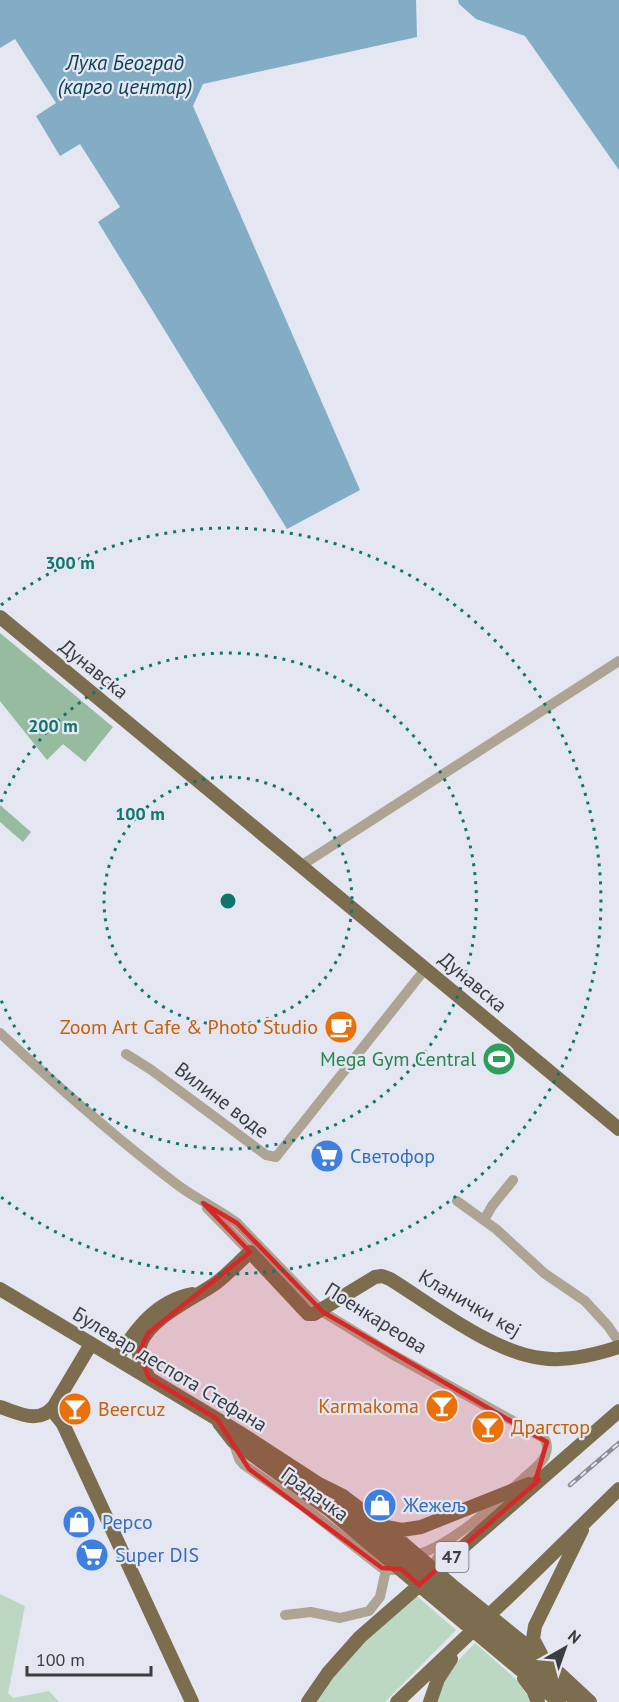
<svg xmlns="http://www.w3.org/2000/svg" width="619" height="1702" viewBox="0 0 619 1702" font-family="'PT Sans',sans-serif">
  <rect width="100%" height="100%" fill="#e4e6f2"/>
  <path fill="#bcd7c2" d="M 411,1591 L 456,1630 L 385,1702 L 309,1702 Z
    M 0,1594 L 25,1606 L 8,1693 L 13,1698 L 49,1691 L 59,1702 L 0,1702 Z
    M 475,1643 L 519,1682 L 531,1702 L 436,1702 C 441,1678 458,1660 475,1643 Z"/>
  <path fill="#96bb9e" d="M 0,633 L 113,727 L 85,762 L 63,744 L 47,760 L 0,701 Z
    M 0,805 L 31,832 L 23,842 L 0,822 Z"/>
  <path fill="#83acc5" d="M 0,0 L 416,0 L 417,37 L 203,84 L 193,106 L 360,490 L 287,529 L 98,222 L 120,207 L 80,144 L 60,156 L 36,116 L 56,103 L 15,39 L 0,48 Z
    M 458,0 L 619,0 L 619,170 L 525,36 L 476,19 L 459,4 Z"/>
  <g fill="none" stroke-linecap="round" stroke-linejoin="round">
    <path stroke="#ada493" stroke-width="10" d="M 302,865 L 619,661
      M 0,1033 C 58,1087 116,1139 179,1186 C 198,1200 219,1209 237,1223 L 323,1312 L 390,1353 L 544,1438 C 548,1444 548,1449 545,1456 C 541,1465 530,1472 523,1479 C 493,1506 456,1542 417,1555
      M 126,1054 L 150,1069 L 266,1155 L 276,1157 L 426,968
      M 457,1201 L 496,1229 L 544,1273 L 585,1301 L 608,1326 L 619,1342
      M 207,1208 L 250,1252
      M 484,1220 L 492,1206 L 513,1180
      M 233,1441 L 239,1459 L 244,1465 L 303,1506 L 382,1568 L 392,1570 L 401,1569
      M 431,1567 L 451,1540
      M 285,1615 L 311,1612 L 340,1618 L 369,1611 L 380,1597 L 386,1570"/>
    <path stroke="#7b6d4e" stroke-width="14" d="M 0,617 L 619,1129
      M 0,1289 L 242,1434 L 319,1484 L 343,1496 L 384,1527 L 455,1588 L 548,1663 L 590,1702
      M 117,1358 C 136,1329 156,1301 192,1294
      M 149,1378 C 145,1370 138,1361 139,1352 C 141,1321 194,1299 216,1283 C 228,1274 239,1262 250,1252 L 308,1314 L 314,1314 L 375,1277 L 382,1276 L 390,1279 C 432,1305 492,1352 541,1358 C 566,1362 595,1355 619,1347
      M 0,1407 C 19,1413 39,1425 54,1406 L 91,1344
      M 51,1409 L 63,1424 L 192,1702
      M 219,1423 L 233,1441 L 328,1509 L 559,1702
      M 340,1505 L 566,1691 L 577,1702
      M 386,1527 L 402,1530 L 421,1527 L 529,1484
      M 541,1654 L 533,1639 L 535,1626 L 582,1530
      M 524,1678 L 533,1690 L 538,1702
      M 308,1702 L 328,1673 L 360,1637 L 619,1411
      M 397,1702 L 521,1585 L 619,1489
      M 430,1702 L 438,1679 L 451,1659"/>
    <g stroke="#8b8d95" stroke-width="4.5">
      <path id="rail" d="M 570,1485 L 619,1443"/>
    </g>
    <use href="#rail" stroke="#e4e6f2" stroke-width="2" stroke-dasharray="7" stroke-linecap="butt"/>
  </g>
  <path fill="#d62828" fill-opacity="0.2" stroke="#d62828" stroke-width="4.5" stroke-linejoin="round" d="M 203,1203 L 237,1223 L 323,1312 L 547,1442 L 535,1482 L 539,1480 L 419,1585 L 401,1569 L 382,1568 L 249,1469 L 217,1419 L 149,1378 L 139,1353 L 148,1333 L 250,1252 Z"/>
  <g fill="none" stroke="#0f766e" stroke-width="3" stroke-dasharray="3 6">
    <circle cx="228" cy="901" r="124"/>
    <path d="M1 802A248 248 0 1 1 1 1000"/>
    <path d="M1 605A373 373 0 1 1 1 1197"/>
  </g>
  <defs>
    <g id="cafe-disc" transform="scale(1.725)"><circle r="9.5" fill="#e8710a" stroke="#e4e6f2"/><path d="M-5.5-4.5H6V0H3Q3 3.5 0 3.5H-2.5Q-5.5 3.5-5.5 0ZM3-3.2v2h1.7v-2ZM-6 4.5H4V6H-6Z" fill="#fff"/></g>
    <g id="stadium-disc" transform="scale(1.725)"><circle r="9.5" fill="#2e9e5b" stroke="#e4e6f2"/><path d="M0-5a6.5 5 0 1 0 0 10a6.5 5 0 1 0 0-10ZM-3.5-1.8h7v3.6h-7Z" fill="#fff"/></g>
    <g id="supermarket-disc" transform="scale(1.725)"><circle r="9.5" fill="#3f7fe0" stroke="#e4e6f2"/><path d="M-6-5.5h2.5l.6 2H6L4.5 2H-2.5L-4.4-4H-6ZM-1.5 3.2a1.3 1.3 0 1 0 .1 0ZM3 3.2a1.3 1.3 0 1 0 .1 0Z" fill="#fff"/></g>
    <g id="bar-disc" transform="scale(1.725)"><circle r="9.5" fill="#e8710a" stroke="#e4e6f2"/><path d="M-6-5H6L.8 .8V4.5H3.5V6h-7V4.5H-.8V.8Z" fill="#fff"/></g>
    <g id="shop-disc" transform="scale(1.725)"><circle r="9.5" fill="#3f7fe0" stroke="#e4e6f2"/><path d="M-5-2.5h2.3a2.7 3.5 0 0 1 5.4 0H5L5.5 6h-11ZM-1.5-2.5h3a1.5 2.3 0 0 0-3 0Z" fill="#fff"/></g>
  </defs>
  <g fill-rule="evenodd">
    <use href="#cafe-disc" x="341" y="1027"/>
    <use href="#stadium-disc" x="499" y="1059"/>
    <use href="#supermarket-disc" x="327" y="1156"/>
    <use href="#bar-disc" x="442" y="1406"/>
    <use href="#bar-disc" x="75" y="1409"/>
    <use href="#bar-disc" x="488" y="1427"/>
    <use href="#shop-disc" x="380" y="1505"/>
    <use href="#shop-disc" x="79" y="1522"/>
    <use href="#supermarket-disc" x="92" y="1555"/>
  </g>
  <g text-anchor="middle" stroke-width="4.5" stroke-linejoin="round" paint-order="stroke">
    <rect fill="#e4e6f2" stroke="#6d6f75" stroke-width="1.5" x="435.5" y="1542" width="33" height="30" rx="4.5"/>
    <g font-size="18" font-weight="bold" fill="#3a3c40">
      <text x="452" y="1563">47</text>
    </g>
    <g font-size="20" fill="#3a3c40" stroke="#e4e6f2">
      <text transform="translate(94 669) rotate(39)" y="7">Дунавска</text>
      <text transform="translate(473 982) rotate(40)" y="7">Дунавска</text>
      <text transform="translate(222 1100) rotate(37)" y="7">Вилине воде</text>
      <text transform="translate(470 1303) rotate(30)" y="7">Кланички кеј</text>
      <text transform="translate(376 1318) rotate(32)" y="7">Поенкареова</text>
      <text transform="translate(170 1369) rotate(31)" y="7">Булевар деспота Стефана</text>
      <text transform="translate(315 1494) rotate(36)" y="7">Градачка</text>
    </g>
    <g font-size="20" fill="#c56008" stroke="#e4e6f2" text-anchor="end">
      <text x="318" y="1034">Zoom Art Cafe &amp; Photo Studio</text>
      <text x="419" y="1413">Karmakoma</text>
      <text x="98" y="1416" text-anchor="start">Beercuz</text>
      <text x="511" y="1434" text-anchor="start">Драгстор</text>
    </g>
    <g font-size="20" fill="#27864d" stroke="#e4e6f2" text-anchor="end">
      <text x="476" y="1066">Mega Gym Central</text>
    </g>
    <g font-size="20" fill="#366cbe" stroke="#e4e6f2" text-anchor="start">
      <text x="350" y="1163">Светофор</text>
      <text x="403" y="1512">Жежељ</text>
      <text x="102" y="1529">Pepco</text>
      <text x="115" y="1562">Super DIS</text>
    </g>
    <g font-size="21" font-style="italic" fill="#073f59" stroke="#e4e6f2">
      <text x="125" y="70">Лука Београд<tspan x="125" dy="24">(карго центар)</tspan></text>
    </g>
  </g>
  <circle cx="228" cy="901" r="9" fill="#0f766e" stroke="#e4e6f2" stroke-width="3"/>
  <g font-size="18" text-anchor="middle" font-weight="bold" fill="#0f766e" stroke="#e4e6f2" stroke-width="4.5" stroke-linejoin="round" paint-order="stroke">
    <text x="70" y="569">300 m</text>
    <text x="53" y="732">200 m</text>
    <text x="140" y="820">100 m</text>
  </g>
  <g transform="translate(565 1648) rotate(40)" stroke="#e4e6f2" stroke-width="4.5" paint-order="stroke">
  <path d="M0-4.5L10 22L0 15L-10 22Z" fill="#3a3c40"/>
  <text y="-9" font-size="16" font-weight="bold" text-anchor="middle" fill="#3a3c40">N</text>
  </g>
  <path d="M27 1666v9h124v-9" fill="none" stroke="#3a3c40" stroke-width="3"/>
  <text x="36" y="1666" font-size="18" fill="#3a3c40" stroke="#e4e6f2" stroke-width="4.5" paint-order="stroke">100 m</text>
</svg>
